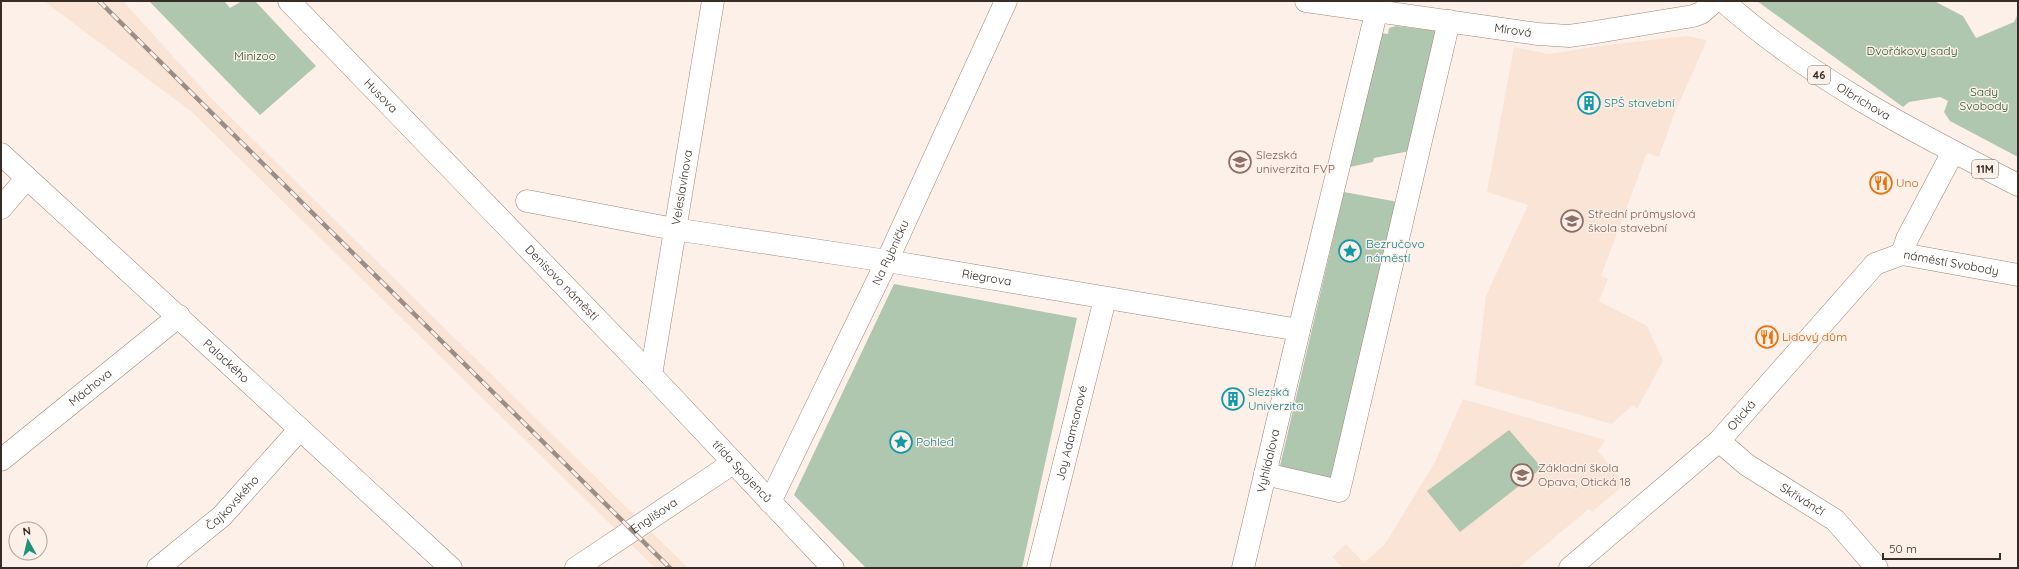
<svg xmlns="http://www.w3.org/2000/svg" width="2019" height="569" viewBox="0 0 2019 569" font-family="Quicksand,sans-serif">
  <rect width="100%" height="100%" fill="#fdf0e9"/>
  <path fill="#fae4d6" d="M 44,1 L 123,1 L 210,97 L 688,568 L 655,568 L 193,113 Z
    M 1687,36 L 1707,40 L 1673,117 L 1659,157 L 1647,153 L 1601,276 L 1608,279 L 1599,301 L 1647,326 L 1663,361 L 1637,409 L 1633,405 L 1612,424 L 1475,385 L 1486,296 L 1528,205 L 1487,192 L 1514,47 L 1549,54 L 1607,45 Z
    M 1463,399 L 1605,440 L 1598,451 L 1625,484 L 1592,512 L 1589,509 L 1518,568 L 1343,568 L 1332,557 L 1346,544 L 1364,563 L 1385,544 L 1435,462 Z"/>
  <path fill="#aec7ae" d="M 149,1 L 224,1 L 230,8 L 242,1 L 255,1 L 316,66 L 260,115 Z
    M 1757,1 L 1934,1 L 1963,16 L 1976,38 L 2014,22 L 2018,14 L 2018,157 L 1950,121 L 1944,112 L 1948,101 L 1940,97 L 1909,102 L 1903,107 Z
    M 1396,26 L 1437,31 L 1410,151 L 1374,158 L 1373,162 L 1350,167 L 1381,33 L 1388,34 L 1389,28 Z
    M 1344,192 L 1398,202 L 1334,479 L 1280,466 Z
    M 894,284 L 1077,318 L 1022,568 L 866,568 L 794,495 Z
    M 1509,430 L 1542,468 L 1460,532 L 1427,491 Z"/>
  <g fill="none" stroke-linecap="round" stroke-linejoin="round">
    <g stroke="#9f8473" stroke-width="23">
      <g id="minor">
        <path id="s1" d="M 289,1 L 651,375 L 833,568"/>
        <path id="s2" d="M 1306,1 L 1538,34 L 1569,36 L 1590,33 L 1693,16 L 1701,13 L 1715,1"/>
        <path id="s3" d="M 1,154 L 451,568"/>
        <path id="s4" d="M 527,201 L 674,229 L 887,261 L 1299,330"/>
        <path d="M 1,208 L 27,178"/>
        <path id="s5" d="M 1902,254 L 2018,275"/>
        <path d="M 1902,254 L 1907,239 L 1953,152"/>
        <path id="s6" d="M 651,375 L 713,1"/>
        <path id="s7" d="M 1719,441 L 1747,465 L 1835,520 L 1877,568"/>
        <path id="s8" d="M 1,460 L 179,316"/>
        <path d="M 1265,474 L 1339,491 L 1449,21"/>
        <path id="s9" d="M 770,502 L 887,261 L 1006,1"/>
        <path id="s10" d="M 158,568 L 222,516 L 300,429"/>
        <path id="s11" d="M 576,568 L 733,463"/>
        <path id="s12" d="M 1038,568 L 1105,299"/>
        <path id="s13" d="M 1243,568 L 1299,330 L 1379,1"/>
        <path id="s14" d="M 1570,568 L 1719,441 L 1875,264 L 1902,254"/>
      </g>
    </g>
    <g stroke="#9f8473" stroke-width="23">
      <g id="major">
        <path id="s15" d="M 1723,1 C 1811,79 1914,132 2018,185"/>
      </g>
    </g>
    <use href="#minor" stroke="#fff" stroke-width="22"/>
    <use href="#major" stroke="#fff" stroke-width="22"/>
    <g stroke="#9a8e87" stroke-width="4.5">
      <path id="rail" d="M 99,1 L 670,568"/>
    </g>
    <use href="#rail" stroke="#fdf0e9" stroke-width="3" stroke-dasharray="9" stroke-linecap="butt"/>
  </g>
  <defs>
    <g id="building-ring" transform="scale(1.15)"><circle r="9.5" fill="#fdf0e9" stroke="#0f9aa8" stroke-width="1.5"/><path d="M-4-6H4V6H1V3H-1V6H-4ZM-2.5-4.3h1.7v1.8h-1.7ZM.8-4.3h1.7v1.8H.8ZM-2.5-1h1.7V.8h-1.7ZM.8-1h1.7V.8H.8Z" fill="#0f9aa8"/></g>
    <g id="university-ring" transform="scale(1.15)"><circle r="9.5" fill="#fdf0e9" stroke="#8d6e63" stroke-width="1.5"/><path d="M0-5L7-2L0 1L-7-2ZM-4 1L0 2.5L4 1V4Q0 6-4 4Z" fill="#8d6e63"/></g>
    <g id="restaurant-ring" transform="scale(1.15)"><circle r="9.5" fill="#fdf0e9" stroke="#e8710a" stroke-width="1.5"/><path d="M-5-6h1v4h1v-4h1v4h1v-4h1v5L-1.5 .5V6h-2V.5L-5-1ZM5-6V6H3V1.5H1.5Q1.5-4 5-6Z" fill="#e8710a"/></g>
    <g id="school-ring" transform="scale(1.15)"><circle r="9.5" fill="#fdf0e9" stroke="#8d6e63" stroke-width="1.5"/><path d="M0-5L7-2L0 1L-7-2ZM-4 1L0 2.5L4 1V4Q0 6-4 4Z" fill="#8d6e63"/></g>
    <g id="sight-ring" transform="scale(1.15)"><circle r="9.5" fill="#fdf0e9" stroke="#0f9aa8" stroke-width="1.5"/><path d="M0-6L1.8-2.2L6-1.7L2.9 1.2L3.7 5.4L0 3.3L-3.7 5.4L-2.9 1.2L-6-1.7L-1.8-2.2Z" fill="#0f9aa8"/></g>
  </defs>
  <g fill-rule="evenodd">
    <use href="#building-ring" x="1589" y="103"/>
    <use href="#university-ring" x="1240" y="162"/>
    <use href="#restaurant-ring" x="1881" y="183"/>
    <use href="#school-ring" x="1572" y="221"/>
    <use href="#sight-ring" x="1350" y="251"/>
    <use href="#restaurant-ring" x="1767" y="337"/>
    <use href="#building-ring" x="1233" y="399"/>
    <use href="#sight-ring" x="901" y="442"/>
    <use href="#school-ring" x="1522" y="475"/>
  </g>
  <g text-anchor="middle" stroke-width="3" stroke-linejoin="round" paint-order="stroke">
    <g fill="#fdf0e9" stroke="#736860" stroke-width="1">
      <rect x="1808" y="66" width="22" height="18" rx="3"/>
      <rect x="1972" y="160" width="26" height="18" rx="3"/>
    </g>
    <g font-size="11" font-weight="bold" fill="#382d26">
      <text x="1819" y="79">46</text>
      <text x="1985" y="173">11M</text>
    </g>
    <g font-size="12" fill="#382d26" stroke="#fdf0e9">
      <text dy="4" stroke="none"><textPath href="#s2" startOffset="209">Mírová</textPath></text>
      <text dy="4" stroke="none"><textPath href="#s1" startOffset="132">Husova</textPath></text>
      <text dy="4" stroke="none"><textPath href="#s15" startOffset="173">Olbrichova</textPath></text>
      <text dy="4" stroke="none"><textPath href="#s6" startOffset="190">Veleslavínova</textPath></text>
      <text dy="4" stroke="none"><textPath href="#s9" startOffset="277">Na Rybníčku</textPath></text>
      <text dy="4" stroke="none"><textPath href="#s5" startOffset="50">náměstí Svobody</textPath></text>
      <text dy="4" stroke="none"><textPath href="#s4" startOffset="466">Riegrova</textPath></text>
      <text dy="4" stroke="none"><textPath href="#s1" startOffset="392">Denisovo náměstí</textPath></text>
      <text dy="4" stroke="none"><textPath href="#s3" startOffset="306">Palackého</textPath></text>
      <text dy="4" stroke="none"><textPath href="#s8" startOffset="115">Máchova</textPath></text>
      <text dy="4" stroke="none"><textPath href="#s14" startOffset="230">Otická</textPath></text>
      <text dy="4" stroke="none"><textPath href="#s12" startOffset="139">Joy Adamsonové</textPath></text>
      <text dy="4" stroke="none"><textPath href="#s13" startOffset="110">Vyhlídalova</textPath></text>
      <text dy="4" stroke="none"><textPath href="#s1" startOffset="653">třída Spojenců</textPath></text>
      <text dy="4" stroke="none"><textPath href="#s7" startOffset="102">Skřivánčí</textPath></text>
      <text dy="4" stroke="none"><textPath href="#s10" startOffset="99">Čajkovského</textPath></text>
      <text dy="4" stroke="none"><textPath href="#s11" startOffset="94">Englišova</textPath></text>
    </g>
    <g font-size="12" fill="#235527" stroke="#fdf0e9">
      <text x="1912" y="55">Dvořákovy sady</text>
      <text x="255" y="60">Minizoo</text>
      <text x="1984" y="96">Sady<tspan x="1984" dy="14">Svobody</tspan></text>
    </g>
    <g font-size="12" fill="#0d838f" stroke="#fdf0e9" text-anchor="start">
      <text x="1604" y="107">SPŠ stavební</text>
      <text x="1366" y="248">Bezručovo<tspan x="1366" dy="14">náměstí</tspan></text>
      <text x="1248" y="396">Slezská<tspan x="1248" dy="14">Univerzita</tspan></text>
      <text x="916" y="446">Pohled</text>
    </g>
    <g font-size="12" fill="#785e54" stroke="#fdf0e9" text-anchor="start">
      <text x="1256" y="159">Slezská<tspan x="1256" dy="14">univerzita FVP</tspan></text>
      <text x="1588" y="218">Střední průmyslová<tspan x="1588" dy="14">škola stavební</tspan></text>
      <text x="1538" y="472">Základní škola<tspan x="1538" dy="14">Opava, Otická 18</tspan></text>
    </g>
    <g font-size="12" fill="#c56008" stroke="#fdf0e9" text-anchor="start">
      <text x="1896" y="187">Uno</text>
      <text x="1782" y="341">Lidový dům</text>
    </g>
  </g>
  <rect width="2019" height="569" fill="none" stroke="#382d26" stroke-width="4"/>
  <g transform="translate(28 541) rotate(352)"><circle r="19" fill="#fdf0e9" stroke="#aea29b"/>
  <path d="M0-3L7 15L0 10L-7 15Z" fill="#1d9479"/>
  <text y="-6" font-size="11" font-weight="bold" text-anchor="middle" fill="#382d26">N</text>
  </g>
  <path d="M1883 553v6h117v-6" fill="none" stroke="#382d26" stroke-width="2"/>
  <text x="1889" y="553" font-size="12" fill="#382d26" stroke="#fdf0e9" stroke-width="3" paint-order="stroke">50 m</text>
</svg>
